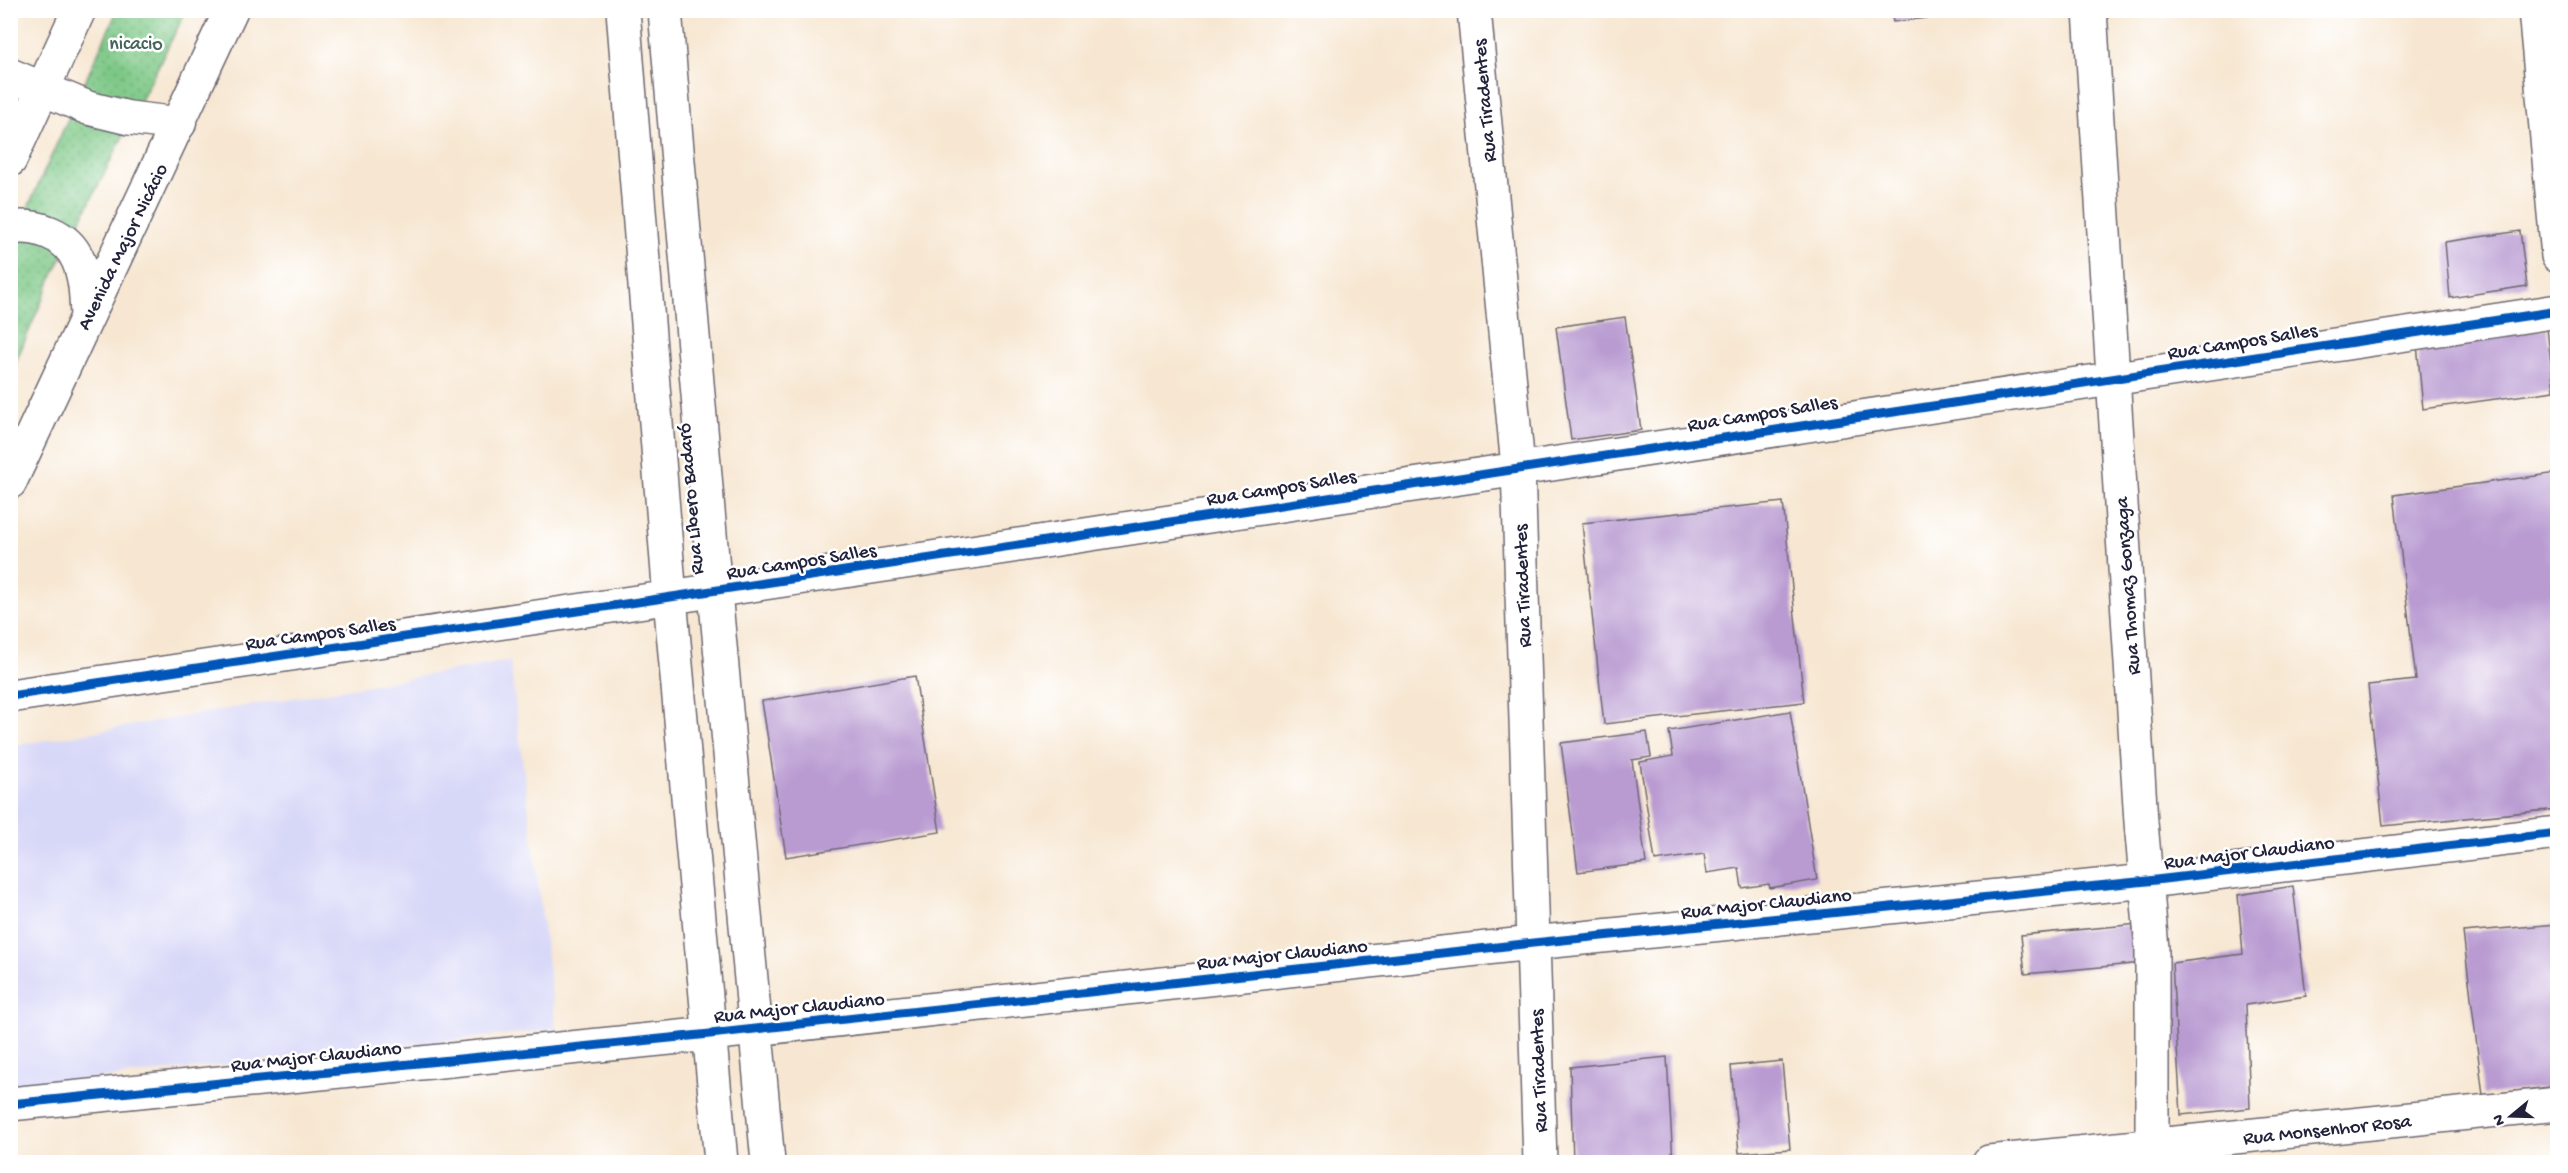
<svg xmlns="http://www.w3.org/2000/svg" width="2568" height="1173" viewBox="0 0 2568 1173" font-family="'Gochi Hand',sans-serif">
  <defs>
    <pattern id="green-dots" width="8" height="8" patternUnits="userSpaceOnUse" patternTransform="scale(1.5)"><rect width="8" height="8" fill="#7dc886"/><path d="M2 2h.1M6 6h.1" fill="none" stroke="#66a26f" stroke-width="1.8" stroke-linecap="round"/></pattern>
  </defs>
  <rect width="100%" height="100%" fill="#fff"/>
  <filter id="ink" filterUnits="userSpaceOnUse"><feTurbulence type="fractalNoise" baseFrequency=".0167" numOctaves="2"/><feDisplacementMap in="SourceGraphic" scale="12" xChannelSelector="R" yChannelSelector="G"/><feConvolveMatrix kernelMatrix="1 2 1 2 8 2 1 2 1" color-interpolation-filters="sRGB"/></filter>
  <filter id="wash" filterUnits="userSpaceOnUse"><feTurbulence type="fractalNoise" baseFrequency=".008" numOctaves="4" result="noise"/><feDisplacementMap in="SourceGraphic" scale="24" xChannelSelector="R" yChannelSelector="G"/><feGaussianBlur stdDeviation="1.35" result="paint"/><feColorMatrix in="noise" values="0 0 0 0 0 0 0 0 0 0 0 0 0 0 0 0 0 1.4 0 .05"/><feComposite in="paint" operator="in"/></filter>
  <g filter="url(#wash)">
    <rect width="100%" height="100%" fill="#f7e7d2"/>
    <path fill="#d7d7f8" d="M 510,661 L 556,1029 L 11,1088 L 11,746 Z"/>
    <path fill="url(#green-dots)" stroke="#507560" stroke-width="1.5" d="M 117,11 L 186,11 L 52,277 L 11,373 L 11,245 Z"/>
    <g id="blocks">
      <path fill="#b99bd2" d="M 1891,10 L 1977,10 L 1977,12 L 1893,22 Z
        M 2520,231 L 2527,286 L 2450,298 L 2445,242 Z
        M 1625,317 L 1641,430 L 1571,440 L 1556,327 Z
        M 2547,328 L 2554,391 L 2423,409 L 2417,344 Z
        M 2558,473 L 2558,809 L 2383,826 L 2368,685 L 2416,680 L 2394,495 Z
        M 1783,502 L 1804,702 L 1604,724 L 1582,523 Z
        M 915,676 L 940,832 L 786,857 L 762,701 Z
        M 1790,711 L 1817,880 L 1770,888 L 1769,884 L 1742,888 L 1739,868 L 1707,873 L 1704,854 L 1655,861 L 1640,762 L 1673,756 L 1669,731 Z
        M 1647,732 L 1651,757 L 1632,760 L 1646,863 L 1578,872 L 1561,743 Z
        M 2293,886 L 2306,996 L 2246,1005 L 2250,1108 L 2181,1115 L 2172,963 L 2243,954 L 2238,895 Z
        M 2139,924 L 2143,963 L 2025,974 L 2021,935 Z
        M 2558,924 L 2558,1086 L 2483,1095 L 2463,932 Z
        M 1667,1057 L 1673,1162 L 1573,1162 L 1570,1067 Z
        M 1782,1061 L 1790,1149 L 1739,1153 L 1731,1066 Z"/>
    </g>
  </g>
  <g filter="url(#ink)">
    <use href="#blocks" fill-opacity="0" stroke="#6d6770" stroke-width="1.5"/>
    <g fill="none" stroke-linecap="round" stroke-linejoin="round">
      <g stroke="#6d6770" stroke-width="36">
        <path id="minor" d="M 623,10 L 670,598 L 721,1162
          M 665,10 L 715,592 L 768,1162
          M 1474,10 L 1518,467 L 1540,1162
          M 2090,10 L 2141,822 L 2152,949 L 2152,1162
          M 2535,10 L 2558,256
          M 10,75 L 88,108 L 129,118 L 179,124
          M 10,696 C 860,571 1708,439 2558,311
          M 10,1104 L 710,1034 L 1533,943 L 2147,881 L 2558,833
          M 1989,1162 L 2558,1104"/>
      </g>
      <g stroke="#6d6770" stroke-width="36">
        <path id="major" d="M 10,160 L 79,10
          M 10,228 C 36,224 67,234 78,260 C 86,278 86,297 87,316
          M 10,482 L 231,10"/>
      </g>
      <use href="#minor" stroke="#fff" stroke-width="33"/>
      <use href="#major" stroke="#fff" stroke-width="33"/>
      <g stroke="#fff" stroke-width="13">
        <path id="cycleway" d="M 10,696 C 860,571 1708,439 2558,311
          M 10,1104 L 710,1034 L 1533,943 L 2147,881 L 2558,833"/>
      </g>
      <use href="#cycleway" stroke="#0057b8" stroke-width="9"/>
    </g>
  </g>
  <g text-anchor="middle" stroke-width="5" stroke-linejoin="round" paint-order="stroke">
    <g font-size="20" fill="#466459" stroke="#fff">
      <text x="136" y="49">nicacio</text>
    </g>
    <g font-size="20" fill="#22223b" stroke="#fff">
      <text transform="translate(1483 101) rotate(-95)" y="7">Rua Tiradentes</text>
      <text transform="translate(121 246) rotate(-64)" y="7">Avenida Major Nicácio</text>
      <text transform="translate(2242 340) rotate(-9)" y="7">Rua Campos Salles</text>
      <text transform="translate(1762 412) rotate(-9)" y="7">Rua Campos Salles</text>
      <text transform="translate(1281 486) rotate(-9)" y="7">Rua Campos Salles</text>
      <text transform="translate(689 499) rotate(-95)" y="7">Rua Líbero Badaró</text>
      <text transform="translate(801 560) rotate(-9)" y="7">Rua Campos Salles</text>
      <text transform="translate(1521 586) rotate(-92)" y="7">Rua Tiradentes</text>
      <text transform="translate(2126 586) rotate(-94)" y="7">Rua Thomaz Gonzaga</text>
      <text transform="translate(320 632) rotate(-8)" y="7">Rua Campos Salles</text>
      <text transform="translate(2249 851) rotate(-7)" y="7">Rua Major Claudiano</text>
      <text transform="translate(1766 902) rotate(-6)" y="7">Rua Major Claudiano</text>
      <text transform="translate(1282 953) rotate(-6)" y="7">Rua Major Claudiano</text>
      <text transform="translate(799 1006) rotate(-6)" y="7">Rua Major Claudiano</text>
      <text transform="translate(316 1055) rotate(-6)" y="7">Rua Major Claudiano</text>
      <text transform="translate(1537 1071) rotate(-92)" y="7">Rua Tiradentes</text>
      <text transform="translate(2327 1128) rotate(-6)" y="7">Rua Monsenhor Rosa</text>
    </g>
  </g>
  <rect width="2568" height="1173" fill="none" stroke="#fff" stroke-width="36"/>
  <g transform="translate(2511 1116) rotate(251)" stroke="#ffffff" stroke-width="4.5" paint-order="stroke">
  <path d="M0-4.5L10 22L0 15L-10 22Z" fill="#22223b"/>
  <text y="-9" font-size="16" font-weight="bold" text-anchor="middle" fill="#22223b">N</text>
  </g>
</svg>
